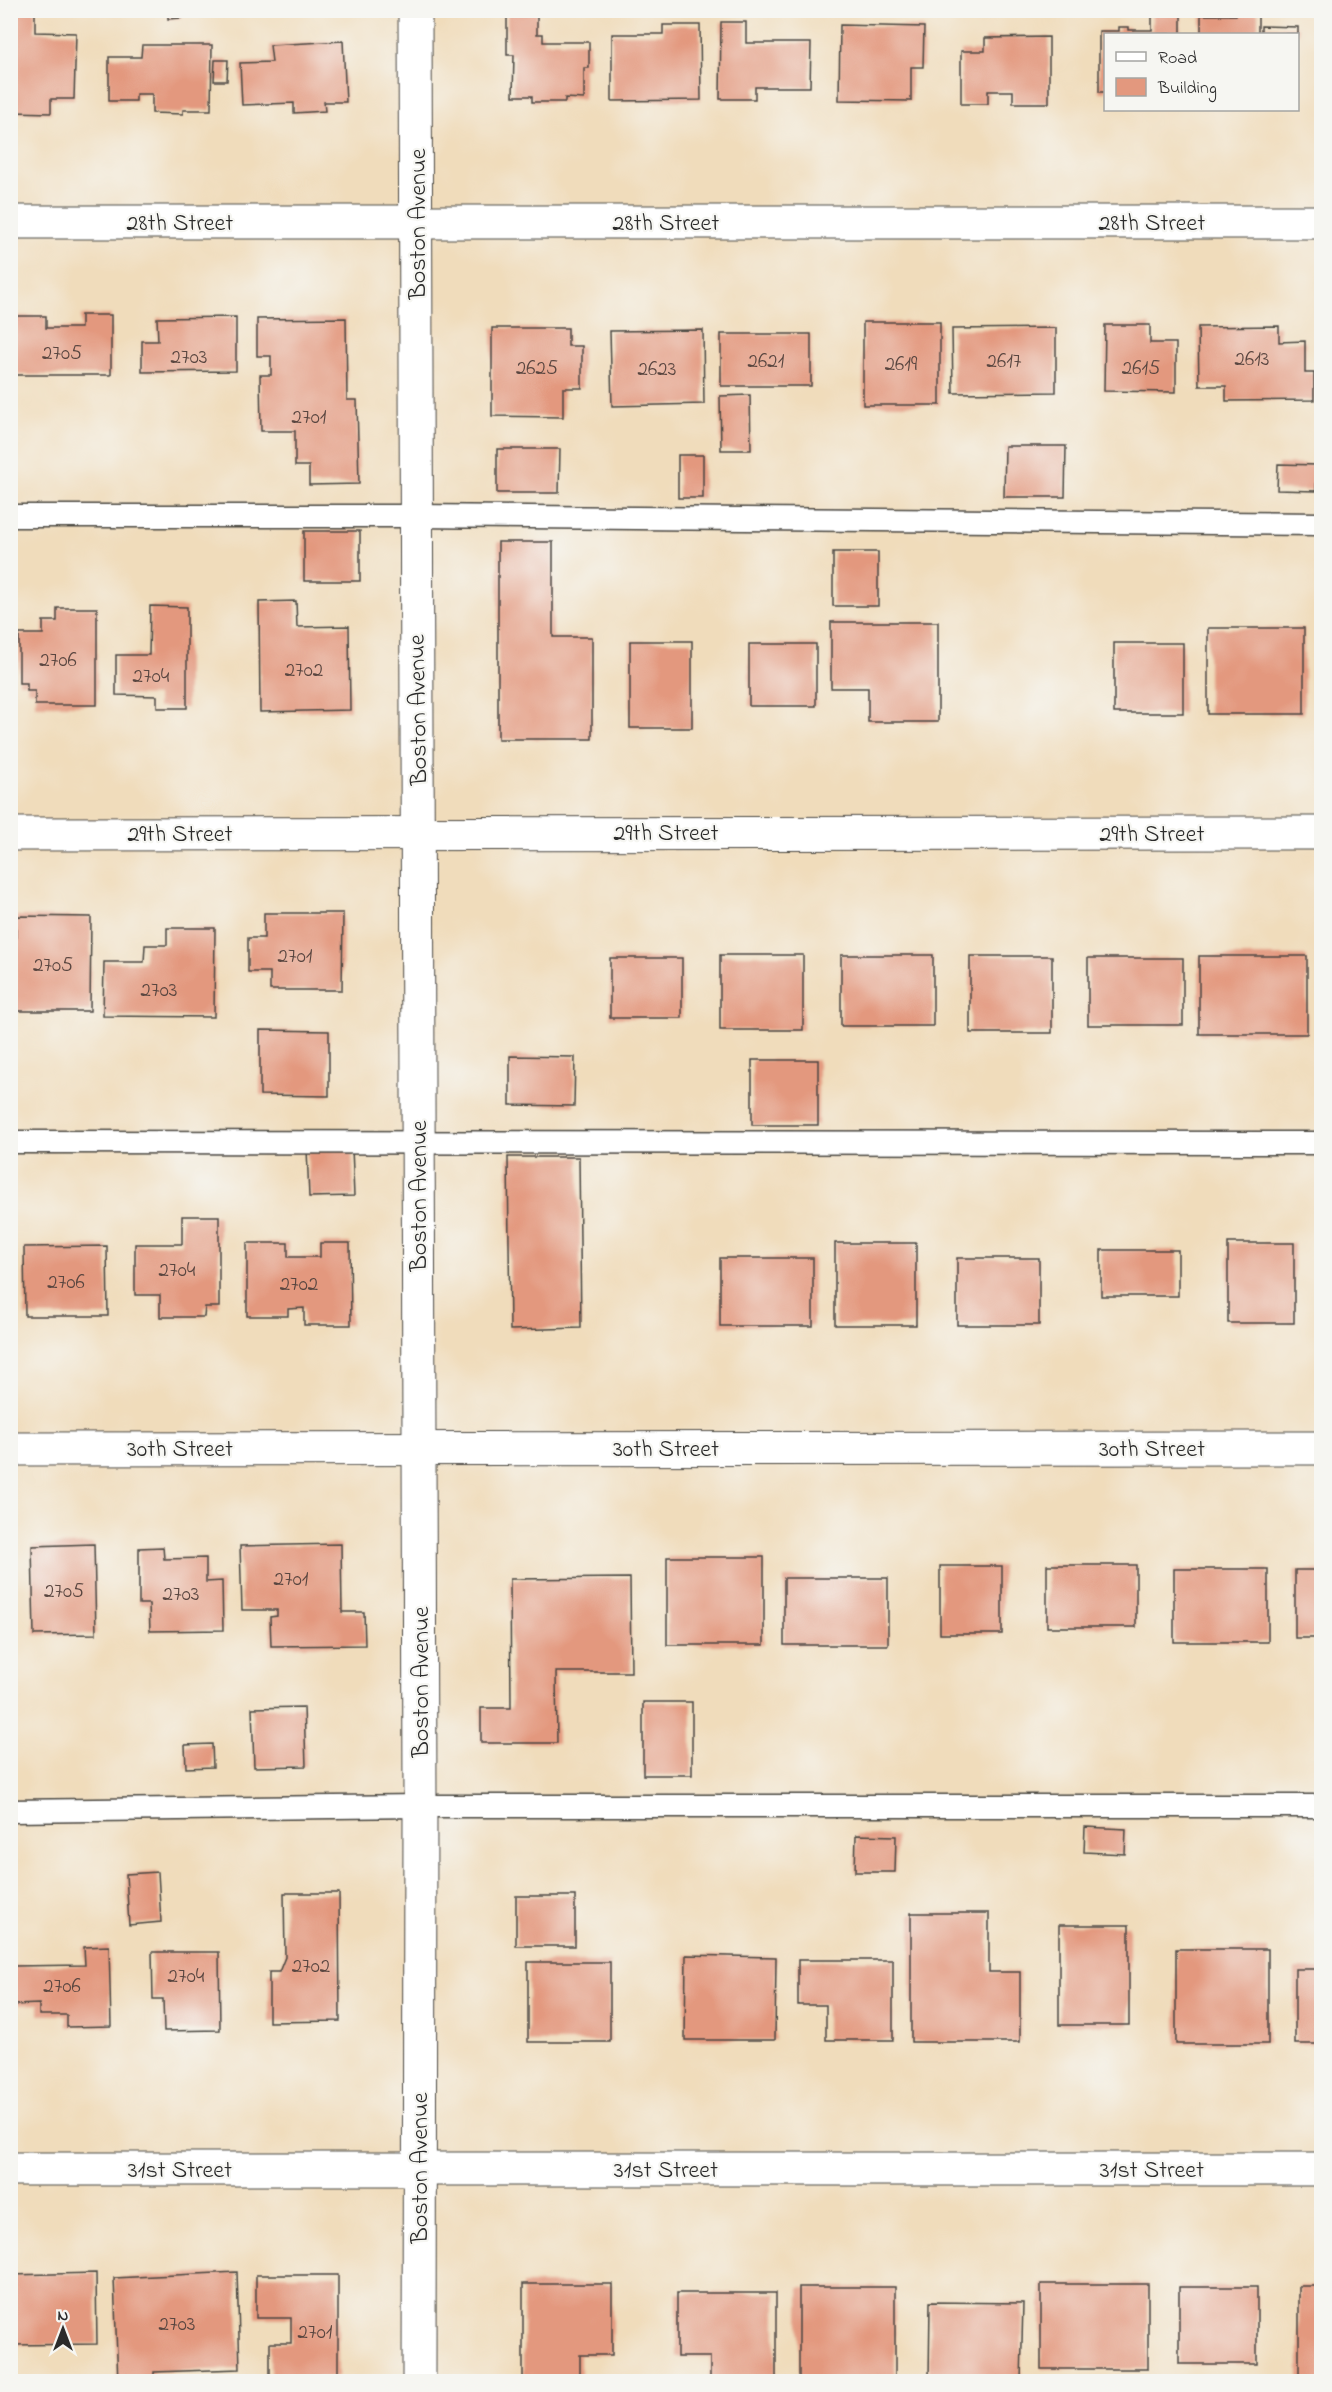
<svg xmlns="http://www.w3.org/2000/svg" width="1332" height="2392" viewBox="0 0 1332 2392" font-family="'Indie Flower',sans-serif">
  <rect width="100%" height="100%" fill="#f6f6f2"/>
  <filter id="ink" filterUnits="userSpaceOnUse"><feTurbulence type="fractalNoise" baseFrequency=".0167" numOctaves="2"/><feDisplacementMap in="SourceGraphic" scale="12" xChannelSelector="R" yChannelSelector="G"/><feConvolveMatrix kernelMatrix="1 2 1 2 8 2 1 2 1" color-interpolation-filters="sRGB"/></filter>
  <filter id="wash" filterUnits="userSpaceOnUse"><feTurbulence type="fractalNoise" baseFrequency=".008" numOctaves="4" result="noise"/><feDisplacementMap in="SourceGraphic" scale="24" xChannelSelector="R" yChannelSelector="G"/><feGaussianBlur stdDeviation="1.35" result="paint"/><feColorMatrix in="noise" values="0 0 0 0 0 0 0 0 0 0 0 0 0 0 0 0 0 1.4 0 .05"/><feComposite in="paint" operator="in"/></filter>
  <g filter="url(#wash)">
    <rect width="100%" height="100%" fill="#f0dcbb"/>
    <g id="blocks">
      <path fill="#e3987e" d="M 10,10 L 35,10 L 35,32 L 76,33 L 74,99 L 51,99 L 51,113 L 12,112 L 12,101 L 10,101 Z
        M 168,10 L 181,10 L 181,18 L 168,19 Z
        M 507,10 L 537,10 L 537,34 L 543,34 L 543,42 L 589,42 L 589,68 L 584,68 L 584,99 L 565,98 L 565,102 L 532,102 L 532,96 L 513,96 L 514,55 L 507,55 Z
        M 1152,10 L 1181,10 L 1181,34 L 1106,34 L 1106,92 L 1099,92 L 1099,31 L 1119,31 L 1119,27 L 1129,27 L 1129,30 L 1152,30 Z
        M 1236,10 L 1258,13 L 1258,34 L 1201,34 L 1201,15 L 1236,15 Z
        M 721,22 L 746,22 L 746,43 L 811,43 L 810,87 L 755,87 L 755,99 L 720,99 Z
        M 663,25 L 700,25 L 701,100 L 612,101 L 612,34 L 663,34 Z
        M 840,25 L 924,27 L 923,67 L 911,67 L 911,101 L 839,100 Z
        M 1261,26 L 1298,27 L 1298,34 L 1261,34 Z
        M 1049,37 L 1049,103 L 1013,103 L 1013,91 L 988,91 L 988,104 L 961,104 L 961,51 L 985,51 L 985,38 Z
        M 343,41 L 346,102 L 324,102 L 325,111 L 294,113 L 294,103 L 242,105 L 240,63 L 272,62 L 270,45 Z
        M 142,45 L 212,45 L 211,110 L 183,110 L 183,114 L 152,113 L 152,94 L 136,94 L 136,101 L 109,101 L 109,57 L 141,57 Z
        M 215,60 L 228,60 L 227,81 L 214,81 Z
        M 81,315 L 111,315 L 111,375 L 12,375 L 12,316 L 46,316 L 46,328 L 81,328 Z
        M 236,317 L 236,371 L 142,372 L 142,341 L 158,341 L 157,318 Z
        M 346,318 L 347,400 L 357,400 L 359,484 L 309,485 L 309,466 L 295,466 L 295,431 L 261,431 L 260,375 L 271,375 L 271,356 L 257,356 L 257,319 Z
        M 863,322 L 940,322 L 940,405 L 863,405 Z
        M 1105,325 L 1150,325 L 1150,343 L 1176,343 L 1176,392 L 1104,391 Z
        M 1279,326 L 1279,342 L 1305,341 L 1305,373 L 1314,373 L 1314,400 L 1226,401 L 1226,386 L 1199,386 L 1198,327 Z
        M 492,328 L 568,328 L 568,346 L 582,346 L 582,388 L 563,388 L 563,417 L 492,416 Z
        M 1056,328 L 1056,392 L 953,393 L 952,329 Z
        M 703,330 L 704,404 L 612,406 L 610,331 Z
        M 721,334 L 811,334 L 811,386 L 721,386 Z
        M 750,395 L 751,450 L 721,450 L 720,396 Z
        M 1005,446 L 1066,446 L 1065,497 L 1004,497 Z
        M 497,449 L 560,449 L 559,493 L 497,493 Z
        M 678,455 L 703,455 L 703,498 L 678,498 Z
        M 1278,464 L 1317,465 L 1316,491 L 1277,490 Z
        M 304,531 L 360,531 L 360,581 L 304,581 Z
        M 498,542 L 553,542 L 553,637 L 592,637 L 592,739 L 498,739 Z
        M 833,552 L 878,552 L 878,606 L 833,606 Z
        M 296,601 L 297,627 L 349,626 L 350,710 L 260,712 L 259,602 Z
        M 150,606 L 187,607 L 187,708 L 157,708 L 157,696 L 116,695 L 116,655 L 149,655 Z
        M 57,608 L 97,608 L 97,705 L 35,705 L 35,691 L 27,691 L 27,683 L 19,683 L 19,634 L 43,634 L 43,621 L 57,621 Z
        M 831,622 L 938,622 L 938,722 L 868,722 L 868,688 L 831,688 Z
        M 1208,628 L 1304,628 L 1304,714 L 1208,714 Z
        M 630,641 L 692,641 L 692,728 L 630,728 Z
        M 1114,643 L 1183,643 L 1183,713 L 1114,713 Z
        M 749,644 L 816,644 L 816,706 L 749,706 Z
        M 264,913 L 343,913 L 342,990 L 270,990 L 270,972 L 248,972 L 248,938 L 264,938 Z
        M 16,916 L 91,917 L 90,1011 L 15,1011 Z
        M 167,928 L 215,928 L 214,1017 L 103,1016 L 104,962 L 144,962 L 145,945 L 167,945 Z
        M 720,955 L 803,955 L 803,1030 L 720,1030 Z
        M 841,955 L 933,955 L 933,1026 L 841,1026 Z
        M 970,956 L 1052,956 L 1052,1033 L 970,1033 Z
        M 1199,956 L 1307,956 L 1307,1034 L 1199,1034 Z
        M 610,958 L 682,958 L 682,1018 L 610,1018 Z
        M 1088,958 L 1183,958 L 1183,1025 L 1088,1025 Z
        M 260,1030 L 329,1031 L 329,1096 L 260,1095 Z
        M 510,1056 L 575,1057 L 574,1106 L 510,1105 Z
        M 752,1060 L 818,1060 L 818,1125 L 752,1125 Z
        M 352,1148 L 354,1196 L 309,1197 L 307,1149 Z
        M 508,1157 L 579,1157 L 581,1328 L 510,1330 Z
        M 182,1216 L 219,1216 L 219,1307 L 205,1307 L 204,1317 L 160,1317 L 160,1295 L 135,1295 L 135,1244 L 182,1244 Z
        M 247,1243 L 288,1243 L 288,1257 L 320,1257 L 320,1243 L 350,1243 L 351,1325 L 304,1325 L 304,1308 L 288,1309 L 288,1316 L 247,1316 Z
        M 835,1243 L 916,1243 L 916,1325 L 835,1325 Z
        M 1228,1243 L 1294,1243 L 1294,1323 L 1228,1323 Z
        M 107,1246 L 108,1316 L 25,1316 L 24,1247 Z
        M 1101,1250 L 1178,1250 L 1178,1296 L 1101,1296 Z
        M 720,1258 L 813,1258 L 813,1326 L 720,1326 Z
        M 957,1258 L 1039,1258 L 1039,1325 L 957,1325 Z
        M 94,1544 L 96,1634 L 34,1635 L 32,1546 Z
        M 341,1544 L 342,1612 L 364,1612 L 365,1645 L 271,1646 L 270,1617 L 277,1616 L 277,1610 L 242,1610 L 240,1546 Z
        M 163,1547 L 164,1559 L 206,1558 L 206,1582 L 222,1581 L 223,1630 L 150,1631 L 149,1604 L 139,1604 L 139,1548 Z
        M 667,1557 L 764,1557 L 764,1645 L 667,1645 Z
        M 1047,1565 L 1136,1565 L 1136,1627 L 1047,1627 Z
        M 940,1566 L 1002,1566 L 1002,1634 L 940,1634 Z
        M 1174,1569 L 1268,1569 L 1268,1642 L 1174,1642 Z
        M 1295,1570 L 1322,1570 L 1322,1638 L 1295,1638 Z
        M 630,1578 L 631,1672 L 556,1672 L 557,1743 L 481,1743 L 481,1708 L 511,1708 L 510,1579 Z
        M 784,1578 L 888,1578 L 888,1645 L 784,1645 Z
        M 643,1702 L 692,1702 L 692,1775 L 643,1775 Z
        M 304,1707 L 306,1766 L 254,1767 L 252,1708 Z
        M 212,1744 L 213,1767 L 186,1768 L 185,1745 Z
        M 1085,1827 L 1126,1829 L 1125,1854 L 1084,1852 Z
        M 856,1835 L 896,1836 L 895,1872 L 855,1872 Z
        M 158,1872 L 161,1922 L 129,1925 L 126,1874 Z
        M 284,1893 L 339,1893 L 340,2021 L 269,2022 L 269,1972 L 279,1972 L 285,1957 Z
        M 516,1896 L 575,1896 L 575,1946 L 516,1946 Z
        M 911,1913 L 989,1913 L 989,1972 L 1020,1972 L 1020,2042 L 911,2042 Z
        M 1059,1925 L 1129,1925 L 1129,2025 L 1059,2025 Z
        M 109,1946 L 111,2026 L 67,2027 L 67,2015 L 39,2015 L 39,2004 L 14,2005 L 13,1966 L 85,1965 L 84,1947 Z
        M 1176,1949 L 1268,1949 L 1268,2044 L 1176,2044 Z
        M 152,1952 L 219,1952 L 220,2030 L 164,2031 L 163,1999 L 153,1999 Z
        M 686,1955 L 776,1957 L 775,2040 L 685,2040 Z
        M 798,1960 L 893,1960 L 893,2040 L 826,2040 L 826,2005 L 798,2005 Z
        M 528,1962 L 610,1962 L 610,2042 L 528,2042 Z
        M 1295,1969 L 1322,1969 L 1322,2044 L 1295,2044 Z
        M 237,2272 L 240,2369 L 154,2372 L 154,2382 L 118,2382 L 114,2278 Z
        M 96,2273 L 97,2344 L 10,2345 L 10,2275 Z
        M 256,2275 L 338,2275 L 338,2378 L 270,2378 L 270,2343 L 291,2343 L 291,2318 L 256,2318 Z
        M 523,2284 L 612,2284 L 612,2355 L 580,2355 L 580,2382 L 523,2382 Z
        M 1041,2284 L 1148,2284 L 1148,2369 L 1041,2369 Z
        M 1299,2286 L 1322,2286 L 1322,2382 L 1299,2382 Z
        M 799,2287 L 895,2287 L 895,2382 L 799,2382 Z
        M 1179,2287 L 1257,2287 L 1257,2364 L 1179,2364 Z
        M 677,2293 L 776,2293 L 776,2382 L 710,2382 L 710,2357 L 677,2357 Z
        M 930,2302 L 1023,2303 L 1021,2382 L 929,2380 Z"/>
    </g>
  </g>
  <g filter="url(#ink)">
    <use href="#blocks" fill-opacity="0" stroke="#494641" stroke-width="1.5"/>
    <g fill="none" stroke-linecap="round" stroke-linejoin="round">
      <g stroke="#494641" stroke-width="25">
        <path id="service" d="M 10,516 L 417,516 L 1322,524
          M 10,1142 L 1322,1143
          M 10,1811 L 420,1806 L 1322,1806"/>
      </g>
      <g stroke="#494641" stroke-width="35">
        <path id="minor" d="M 10,222 L 1322,222
          M 10,834 L 1322,833
          M 10,1449 L 1322,1448
          M 10,2169 L 1322,2169"/>
      </g>
      <g stroke="#494641" stroke-width="35">
        <path id="tertiary" d="M 415,10 L 420,1806 L 419,2382"/>
      </g>
      <use href="#service" stroke="#fff" stroke-width="22"/>
      <use href="#minor" stroke="#fff" stroke-width="33"/>
      <use href="#tertiary" stroke="#fff" stroke-width="33"/>
    </g>
  </g>
  <g text-anchor="middle" stroke-width="4.5" stroke-linejoin="round" paint-order="stroke">
    <g font-size="21" fill="#594640">
      <text x="62" y="359">2705</text>
      <text x="189" y="363">2703</text>
      <text x="1252" y="365">2613</text>
      <text x="766" y="367">2621</text>
      <text x="1004" y="367">2617</text>
      <text x="901" y="370">2619</text>
      <text x="537" y="374">2625</text>
      <text x="1141" y="374">2615</text>
      <text x="657" y="375">2623</text>
      <text x="309" y="423">2701</text>
      <text x="58" y="666">2706</text>
      <text x="304" y="676">2702</text>
      <text x="151" y="682">2704</text>
      <text x="295" y="962">2701</text>
      <text x="53" y="971">2705</text>
      <text x="159" y="996">2703</text>
      <text x="177" y="1276">2704</text>
      <text x="66" y="1288">2706</text>
      <text x="299" y="1290">2702</text>
      <text x="291" y="1585">2701</text>
      <text x="64" y="1597">2705</text>
      <text x="181" y="1600">2703</text>
      <text x="311" y="1972">2702</text>
      <text x="186" y="1982">2704</text>
      <text x="62" y="1992">2706</text>
      <text x="177" y="2330">2703</text>
      <text x="315" y="2338">2701</text>
    </g>
    <g font-size="24" fill="#2b2b2b" stroke="#f6f6f2">
      <text x="180" y="230">28th Street</text>
      <text x="666" y="230">28th Street</text>
      <text x="1152" y="230">28th Street</text>
      <text transform="translate(417 224) rotate(-90)" y="8">Boston Avenue</text>
      <text transform="translate(417 710) rotate(-91)" y="8">Boston Avenue</text>
      <text x="666" y="840">29th Street</text>
      <text x="180" y="841">29th Street</text>
      <text x="1152" y="841">29th Street</text>
      <text transform="translate(418 1196) rotate(-90)" y="8">Boston Avenue</text>
      <text x="180" y="1456">30th Street</text>
      <text x="666" y="1456">30th Street</text>
      <text x="1152" y="1456">30th Street</text>
      <text transform="translate(420 1682) rotate(-90)" y="8">Boston Avenue</text>
      <text transform="translate(419 2168) rotate(-90)" y="8">Boston Avenue</text>
      <text x="180" y="2177">31st Street</text>
      <text x="666" y="2177">31st Street</text>
      <text x="1152" y="2177">31st Street</text>
    </g>
  </g>
  <rect width="1332" height="2392" fill="none" stroke="#f6f6f2" stroke-width="36"/>
  <rect x="1104" y="33" width="195" height="78" fill="#f6f6f2" stroke="#a5a5a2" stroke-width="1.5"/>
  <rect x="1116" y="52" width="30" height="9" fill="#ffffff" stroke="#a5a5a2" stroke-width="1.5"/>
  <text x="1158" y="63" font-size="18" fill="#2b2b2b">Road</text>
  <rect x="1116" y="78" width="30" height="18" fill="#e3987e" stroke="#a5a5a2" stroke-width="1.5"/>
  <text x="1158" y="93" font-size="18" fill="#2b2b2b">Building</text>
  <g transform="translate(63 2329)" stroke="#f6f6f2" stroke-width="4.5" paint-order="stroke">
  <path d="M0-4.5L10 22L0 15L-10 22Z" fill="#2b2b2b"/>
  <text y="-9" font-size="16" font-weight="bold" text-anchor="middle" fill="#2b2b2b">N</text>
  </g>
</svg>
